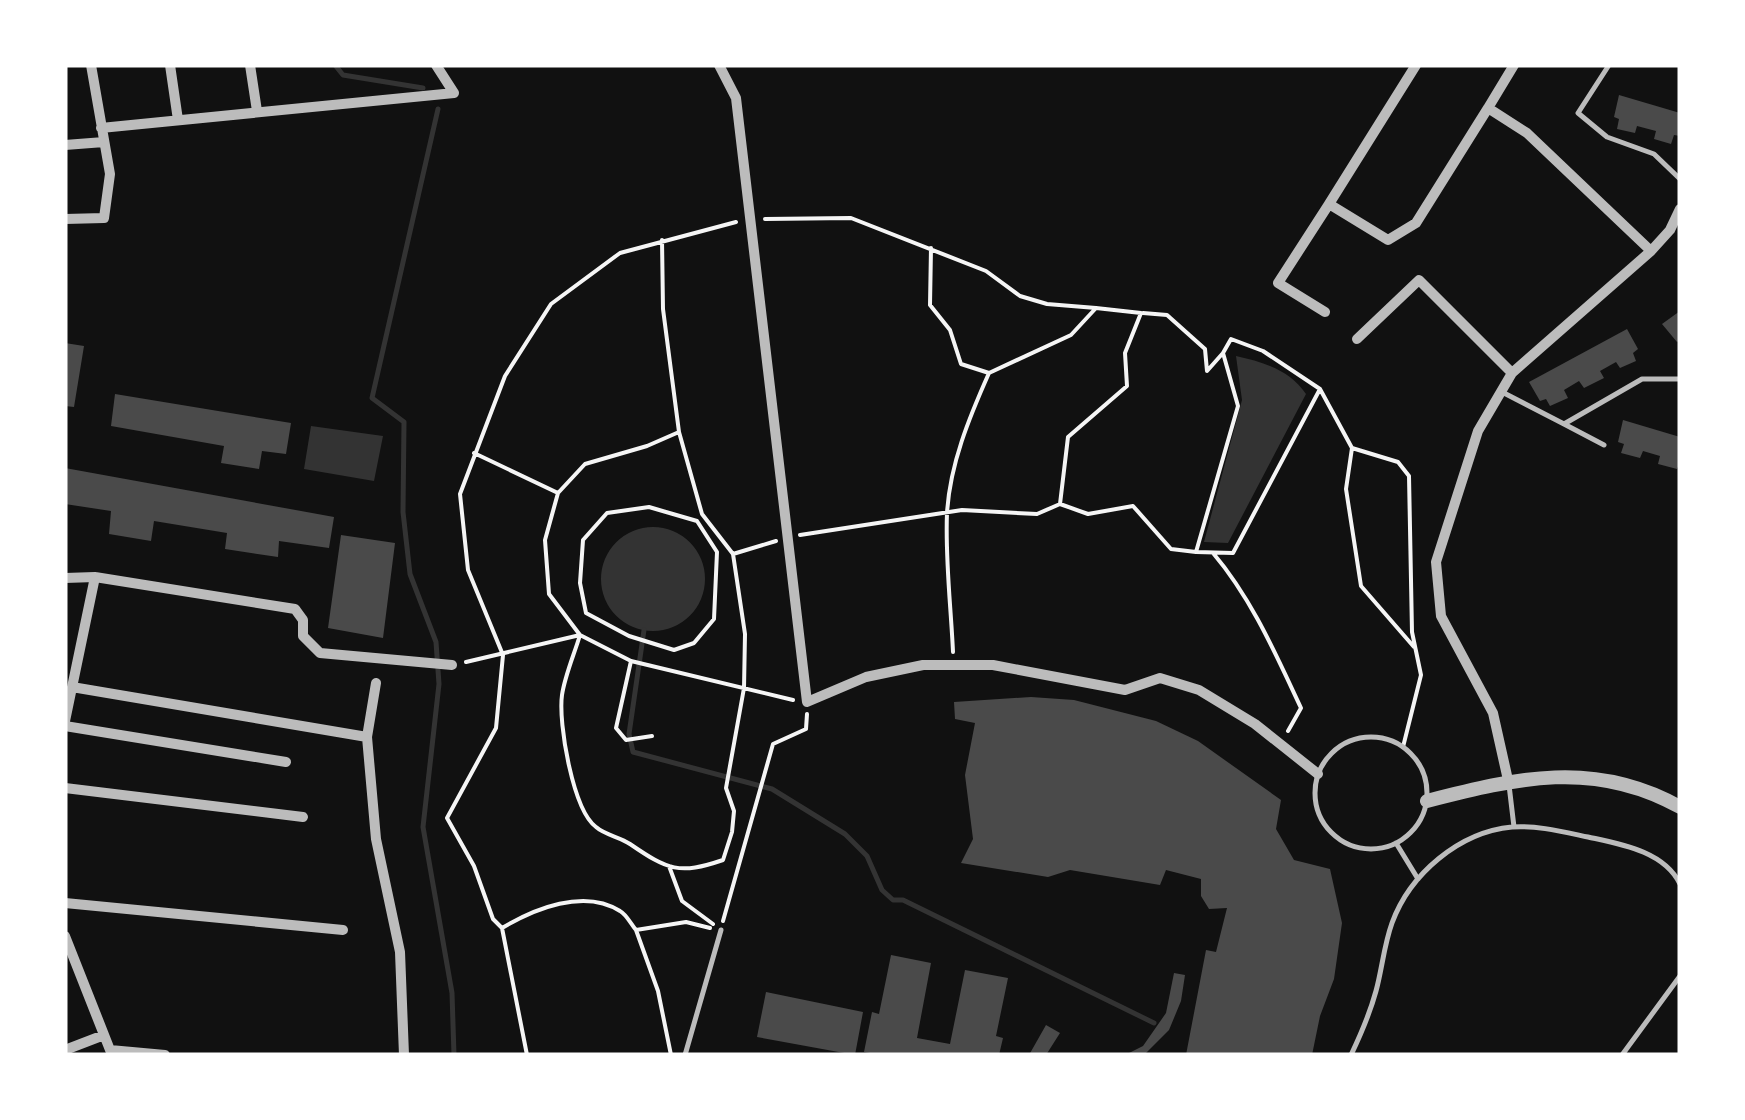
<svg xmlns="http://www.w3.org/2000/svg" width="1745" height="1120" viewBox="0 0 1745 1120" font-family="'Golos Text',sans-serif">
  <rect width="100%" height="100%" fill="#111"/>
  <path fill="#333" d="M 1236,356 C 1263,362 1290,370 1306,394 L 1228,543 L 1204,542 L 1242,400 Z
    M 311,426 L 383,436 L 374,481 L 304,469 Z
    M601 579a52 52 0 1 1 104 0a52 52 0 1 1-104 0Z"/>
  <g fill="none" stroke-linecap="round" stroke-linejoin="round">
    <path stroke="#333" stroke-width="5" d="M 335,65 L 343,75 L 423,88
      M 438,109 L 372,398 L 404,422 L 403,512 L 410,574 L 436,642 L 439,684 L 423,827 L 452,993 L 454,1055
      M 644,630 L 629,734 L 633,752 L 772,789 L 845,834 L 867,856 L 882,890 L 893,900 L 903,900 L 1154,1023"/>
  </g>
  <path fill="#4a4a4a" d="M 1619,95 L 1680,113 L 1680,136 L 1674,135 L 1671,144 L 1654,139 L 1656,131 L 1637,126 L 1635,133 L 1617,129 L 1619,119 L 1614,117 Z
    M 1680,311 L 1680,340 L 1677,342 L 1662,324 Z
    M 1627,329 L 1638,349 L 1633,353 L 1636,361 L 1620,368 L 1616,362 L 1600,371 L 1604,378 L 1584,388 L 1579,381 L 1564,390 L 1568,398 L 1550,406 L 1546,399 L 1540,401 L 1529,382 Z
    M 65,343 L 84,346 L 74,407 L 65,406 Z
    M 115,394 L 291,423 L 286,454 L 262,451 L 259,469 L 221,463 L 224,446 L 111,426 Z
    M 1623,420 L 1680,437 L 1680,462 L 1677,469 L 1658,464 L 1660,456 L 1643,451 L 1640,458 L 1621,453 L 1624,444 L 1618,442 Z
    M 65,468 L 334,517 L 329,548 L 279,541 L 278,557 L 225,549 L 227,533 L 154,521 L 151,541 L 109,534 L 111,511 L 65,504 Z
    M 341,535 L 395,543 L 383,638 L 328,628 Z
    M 1031,697 L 1074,700 L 1156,721 L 1198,741 L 1281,800 L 1276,829 L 1294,860 L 1330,869 L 1342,923 L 1334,979 L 1320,1016 L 1312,1055 L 1186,1055 L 1206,950 L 1216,952 L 1227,908 L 1209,909 L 1201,896 L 1201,879 L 1166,870 L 1160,885 L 1070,870 L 1048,877 L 961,863 L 973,839 L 965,775 L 975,723 L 955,719 L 954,702 Z
    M 891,955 L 931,963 L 917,1038 L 950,1044 L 965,970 L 1008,978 L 996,1036 L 1003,1038 L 999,1055 L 881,1055 L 864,1052 L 872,1012 L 879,1014 Z
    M 1174,973 L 1185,975 L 1181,1001 L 1169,1030 L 1144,1055 L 1125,1055 L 1143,1046 L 1166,1013 Z
    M 766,992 L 863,1012 L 855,1055 L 757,1037 Z
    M 1046,1025 L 1060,1033 L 1046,1055 L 1029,1055 Z"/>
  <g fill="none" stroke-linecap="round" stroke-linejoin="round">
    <path stroke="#f5f5f5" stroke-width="4" d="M 765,219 L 851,218 L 986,271 L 1020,296 L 1047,304 L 1096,308
      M 931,248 L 930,305 L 950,330 L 961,364 L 989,373
      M 1143,313 L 1167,315 L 1205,349 L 1207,371 L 1223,353
      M 679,432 L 702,514 L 733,554 L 776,541
      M 1352,448 L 1346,489 L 1361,586 L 1414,647
      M 474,453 L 558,493 L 545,540 L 549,594 L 580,635 C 574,655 565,675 562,695 C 558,723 573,810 596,827 C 605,835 620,837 630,844 C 668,870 679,875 723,860 L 732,832 L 734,811 L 726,788 L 744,688 L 745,634 L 733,554
      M 558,493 L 585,464 L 647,446 L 679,432 L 663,309 L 662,240
      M 1060,504 L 1088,514 L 1133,506 L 1171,549 L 1196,552 L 1238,406 L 1223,353 L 1231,339 L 1263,351 L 1320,389 L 1352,448 L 1398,462 L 1409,476 L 1412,632 L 1421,675 L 1403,747
      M 649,507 L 697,521 L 717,552 L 714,619 L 694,643 L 674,650 L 629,636 L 586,613 L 580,583 L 583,540 L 607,513 Z
      M 800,535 L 962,510 L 1037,514 L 1060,504 L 1068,437 L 1127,386 L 1125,353 L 1141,313 L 1096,308 L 1071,335 L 989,373 C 969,418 950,464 947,513 C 945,559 951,607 953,652
      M 1196,552 L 1233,553 L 1320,389
      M 1213,553 C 1252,599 1276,655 1301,708 L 1288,731
      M 631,661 L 616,728 L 626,740 L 652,736
      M 466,662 L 580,635 L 631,661 L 793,700
      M 669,866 L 682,901 L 713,924
      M 723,921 L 773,744 L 806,729 L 807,714
      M 502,928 L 527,1055
      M 710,928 L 686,922 L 636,930 C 631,924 626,914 620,911 C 584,888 534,909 502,928 L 493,919 L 474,866 L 447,818 L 496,728 L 503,655 L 468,570 L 460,494 L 505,376 L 551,304 L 620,253 L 736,222
      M 636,930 L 658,991 L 671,1055"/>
    <path stroke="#bcbcbc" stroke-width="5" d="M 1609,65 L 1578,113 L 1607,137 L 1654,154 L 1680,179
      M 1502,392 L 1564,424 L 1642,379 L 1680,379
      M 1564,424 L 1604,445
      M1315 793a56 56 0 1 1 112 0a56 56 0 1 1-112 0Z
      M 1509,785 L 1514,827
      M 1396,843 L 1418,879
      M 685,1055 L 721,930
      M 1351,1055 C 1361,1034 1370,1013 1376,991 C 1382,969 1384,945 1392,923 C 1410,874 1459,832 1512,827 C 1536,825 1564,832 1588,837 C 1620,844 1664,851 1680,884
      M 1622,1055 L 1680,976"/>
    <path stroke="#bcbcbc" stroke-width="10" d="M 170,65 L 178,120
      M 250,65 L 257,111
      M 719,65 L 736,98 L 807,702 L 866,677 L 923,665 L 993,665 L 1125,690 L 1160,678 L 1199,690 L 1255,724 L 1318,774
      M 1488,108 L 1514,65
      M 101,128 L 454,93 L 436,65
      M 65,145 L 104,142
      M 1329,204 L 1416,65
      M 65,219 L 104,218 L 110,174 L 91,65
      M 1325,312 L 1278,283 L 1329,204 L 1388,240 L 1416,223 L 1488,108 L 1527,133 L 1651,251
      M 1357,339 L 1419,280 L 1512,373
      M 65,578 L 95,577 L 295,609 L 303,620 L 303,636 L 320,653 L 452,665
      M 376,683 L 367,737 L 376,839 L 400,952 L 404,1055
      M 72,687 L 367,737
      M 65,721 L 95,577
      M 65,726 L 286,762
      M 1508,780 L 1493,713 L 1441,616 L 1436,562 L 1478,431 L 1512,373 L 1651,251 L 1670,230 L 1680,209
      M 65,788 L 303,817
      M 65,903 L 343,930
      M 65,936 L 112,1055
      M 65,1050 L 104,1035
      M 110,1050 L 165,1055"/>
    <path stroke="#bcbcbc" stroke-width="14" d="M 1427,801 C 1517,778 1594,759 1680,807"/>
  </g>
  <rect width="1745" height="1120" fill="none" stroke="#ffffff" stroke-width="135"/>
</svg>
